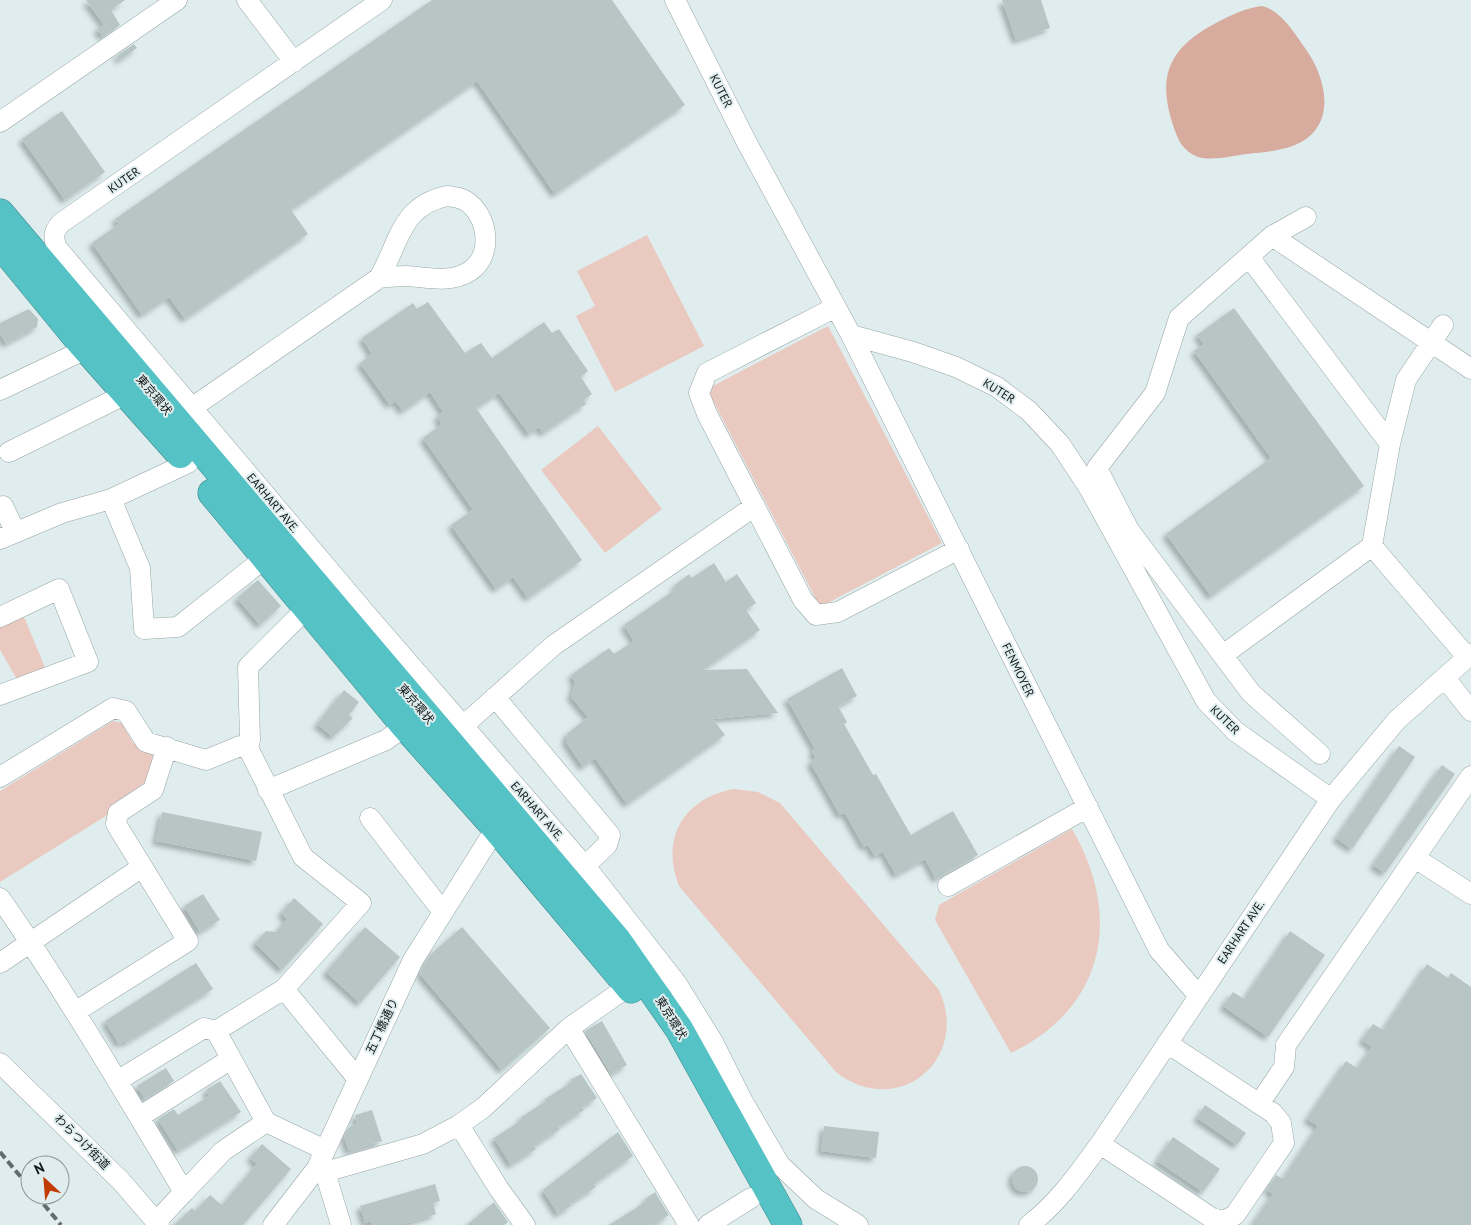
<svg xmlns="http://www.w3.org/2000/svg" width="1471" height="1225" viewBox="0 0 1471 1225" font-family="'PT Sans','Noto Sans JP',sans-serif">
  <defs>
    <filter id="shadow"><feDropShadow dx="-4" dy="4" stdDeviation="2.5" flood-color="#0004"/></filter>
  </defs>
  <rect width="100%" height="100%" fill="#dfedee"/>
  <path fill="#eacac0" d="M 647,235 L 704,346 L 615,392 L 576,316 L 595,306 L 577,271 Z
    M 828,326 L 942,543 L 820,607 L 707,389 Z
    M 598,426 L 662,509 L 605,553 L 541,470 Z
    M 22,612 L 46,670 L 18,681 L 0,650 L 0,623 Z
    M 113,721 L 122,723 L 133,743 L 160,752 L 141,794 L 0,882 L 0,791 Z
    M 734,789 L 758,792 L 780,803 L 939,990 C 971,1060 897,1120 836,1072 L 679,886 C 660,838 684,798 734,789 Z
    M 1072,829 C 1123,916 1105,1008 1011,1053 L 935,920 L 939,905 Z"/>
  <path fill="#d7ab9e" d="M 1262,6 C 1282,11 1294,33 1305,48 C 1327,78 1338,127 1295,145 C 1280,151 1263,152 1247,154 C 1232,156 1213,161 1198,157 C 1189,154 1180,145 1177,136 C 1156,82 1164,50 1216,23 C 1231,15 1245,8 1262,6 Z"/>
  <path fill="#b7c5c5" filter="url(#shadow)" d="M 86,0 L 125,0 L 111,10 L 120,25 L 103,37 L 97,29 L 104,25 Z
    M 432,0 L 612,0 L 685,105 L 555,194 L 477,81 L 291,210 L 308,234 L 185,319 L 169,297 L 142,315 L 92,243 L 119,224 L 115,219 Z
    M 1002,0 L 1041,0 L 1050,28 L 1016,40 Z
    M 134,44 L 137,48 L 120,60 L 117,56 Z
    M 62,111 L 105,172 L 65,200 L 22,139 Z
    M 428,302 L 465,353 L 481,343 L 492,358 L 544,322 L 552,333 L 559,329 L 588,371 L 581,377 L 592,394 L 584,400 L 586,404 L 543,433 L 539,427 L 529,434 L 499,393 L 476,408 L 582,560 L 528,598 L 513,577 L 496,589 L 451,525 L 473,510 L 423,438 L 442,424 L 437,417 L 443,412 L 430,392 L 403,411 L 395,401 L 390,405 L 360,363 L 372,354 L 362,338 L 413,303 L 417,309 Z
    M 1234,308 L 1364,486 L 1211,596 L 1166,534 L 1271,458 L 1194,351 L 1204,344 L 1197,335 Z
    M 29,309 L 38,319 L 37,327 L 6,344 L 0,333 L 0,323 Z
    M 714,563 L 726,582 L 737,574 L 756,603 L 746,610 L 760,630 L 703,670 L 747,669 L 778,713 L 713,719 L 725,735 L 627,804 L 595,758 L 583,767 L 566,742 L 567,734 L 588,717 L 571,697 L 575,682 L 571,675 L 609,648 L 614,654 L 634,641 L 624,625 L 676,589 L 674,586 L 689,574 L 692,578 Z
    M 258,580 L 281,606 L 260,625 L 237,598 Z
    M 842,668 L 857,696 L 838,706 L 847,722 L 844,724 L 873,775 L 876,774 L 911,835 L 953,811 L 978,855 L 936,879 L 925,859 L 896,875 L 883,852 L 875,856 L 868,845 L 864,847 L 845,813 L 840,815 L 810,762 L 816,758 L 812,751 L 815,749 L 787,699 Z
    M 344,690 L 359,702 L 349,715 L 353,718 L 333,737 L 317,724 Z
    M 1399,746 L 1415,757 L 1352,849 L 1336,838 Z
    M 1442,765 L 1455,774 L 1385,873 L 1373,865 Z
    M 162,812 L 262,832 L 256,861 L 156,841 Z
    M 203,894 L 220,920 L 200,932 L 184,906 Z
    M 294,898 L 323,924 L 282,970 L 255,943 L 266,931 L 276,932 L 287,919 L 281,913 Z
    M 365,927 L 400,957 L 360,1003 L 326,972 Z
    M 462,927 L 550,1028 L 502,1070 L 420,974 L 430,955 Z
    M 1290,931 L 1325,955 L 1268,1037 L 1223,1006 L 1233,992 L 1244,999 Z
    M 196,963 L 213,989 L 126,1043 L 125,1041 L 119,1044 L 105,1021 Z
    M 1427,964 L 1448,978 L 1451,973 L 1471,987 L 1471,1225 L 1252,1225 L 1273,1194 L 1267,1190 L 1276,1175 L 1283,1179 L 1318,1126 L 1307,1119 L 1346,1061 L 1357,1068 L 1372,1047 L 1362,1040 L 1373,1024 L 1383,1030 Z
    M 602,1021 L 627,1065 L 611,1074 L 585,1031 Z
    M 166,1068 L 174,1081 L 145,1099 L 137,1086 Z
    M 581,1074 L 597,1098 L 582,1107 L 584,1110 L 558,1127 L 560,1129 L 534,1146 L 536,1149 L 511,1165 L 494,1138 L 522,1120 L 520,1118 L 546,1101 L 545,1099 L 572,1082 L 570,1080 Z
    M 220,1081 L 241,1112 L 178,1151 L 158,1119 L 174,1109 L 178,1115 L 209,1096 L 206,1090 Z
    M 1205,1105 L 1246,1133 L 1237,1145 L 1197,1118 Z
    M 372,1110 L 382,1141 L 349,1151 L 344,1137 L 349,1127 L 357,1124 L 355,1115 Z
    M 824,1126 L 879,1132 L 876,1158 L 821,1151 Z
    M 618,1132 L 633,1156 L 594,1184 L 596,1187 L 570,1204 L 571,1206 L 558,1214 L 543,1190 Z
    M 1173,1137 L 1220,1169 L 1203,1192 L 1157,1161 Z
    M 262,1144 L 291,1169 L 243,1225 L 174,1225 L 192,1208 L 195,1211 L 210,1195 L 222,1205 L 257,1164 L 250,1158 Z
    M1012 1179a13 13 0 1 1 26 0a13 13 0 1 1-26 0Z
    M 435,1184 L 440,1201 L 433,1203 L 436,1214 L 401,1225 L 372,1225 L 371,1221 L 365,1223 L 360,1206 Z
    M 655,1192 L 669,1215 L 654,1225 L 609,1225 L 647,1201 L 645,1199 Z
    M 494,1202 L 508,1222 L 504,1225 L 467,1225 Z"/>
  <g fill="none" stroke-linecap="round" stroke-linejoin="round">
    <g stroke="#97a5a5" stroke-width="21">
      <path id="minor" d="M 247,0 L 294,62
        M 382,0 L 61,223 C 53,232 53,237 57,248 L 367,615 L 589,871 L 677,984 L 713,1042 L 742,1100 L 780,1165 L 816,1199 L 858,1225
        M 675,0 L 746,141 L 851,335 L 1159,950 L 1198,995
        M 0,122 L 177,0
        M 447,196 C 454,197 460,197 466,201 C 488,215 494,255 470,271 C 450,284 428,277 406,276 C 398,276 388,277 379,278 C 400,242 400,206 447,196 Z
        M 1306,217 L 1272,236 L 1179,318 L 1155,393 L 1097,468 L 1129,530 L 1251,693 L 1320,754
        M 1272,236 L 1471,369
        M 1249,257 L 1390,444
        M 836,307 L 707,373 L 699,393 L 707,414 L 803,600 L 816,615 L 838,612 L 959,549
        M 851,335 L 913,352 L 956,367 L 997,387 L 1029,411 L 1060,444 L 1089,488 L 1206,701 L 1235,731 L 1331,799
        M 0,390 L 86,349
        M 193,407 L 379,278
        M 9,452 L 126,394
        M 111,499 L 140,568 L 144,629 L 178,627 L 265,558
        M 3,506 L 15,531
        M 0,539 L 62,513 L 111,499 L 188,463
        M 1372,546 L 1467,657
        M 0,617 L 59,589 L 88,662 L 0,695
        M 1223,655 L 1372,546 L 1390,444 L 1406,380 L 1443,325
        M 1445,678 L 1471,711
        M 495,697 L 610,835 L 607,845 L 585,866
        M 463,726 L 554,645 L 755,506
        M 248,748 L 250,740 L 248,667 L 308,607
        M 0,777 L 113,708 L 126,711 L 146,742 L 206,760 L 240,746 L 248,748 L 303,857 L 361,903 L 284,989 L 216,1031 L 204,1028 L 117,1081
        M 268,790 L 386,740 L 405,726
        M 370,818 L 443,912
        M 1415,858 L 1471,894
        M 948,886 L 1088,807
        M 0,898 C 66,993 125,1093 184,1192 L 156,1222
        M 0,963 L 142,867
        M 284,989 L 357,1078
        M 75,1012 L 188,941 L 116,824 L 118,813 L 153,790 L 167,747
        M 569,1028 L 689,1225
        M 0,1063 L 121,1181 L 159,1225
        M 1259,1104 L 1284,1067 L 1286,1045 L 1471,776
        M 139,1117 L 231,1059
        M 266,1122 L 325,1150
        M 459,1125 L 499,1189 L 525,1225
        M 1100,1144 L 1212,1218 L 1224,1221 L 1235,1215 L 1284,1143 L 1281,1123 L 1273,1113 L 1167,1043
        M 317,1168 L 325,1172 L 423,1144 L 459,1125 L 483,1108 L 569,1028 L 629,986
        M 325,1172 L 341,1225
        M 184,1192 L 223,1151 L 266,1122 L 216,1031
        M 273,1225 L 317,1168 L 413,960 L 496,828 L 506,820
        M 708,1225 L 751,1198
        M 1029,1225 C 1058,1203 1078,1174 1100,1144 L 1331,799 L 1397,720 L 1471,654"/>
    </g>
    <g stroke="#3d8688" stroke-width="29">
      <path id="highway" d="M 0,213 L 617,940 L 679,1029 L 788,1225
        M 0,244 L 83,345 L 180,454
        M 212,493 L 405,726 L 496,828 L 631,989"/>
    </g>
    <use href="#minor" stroke="#fff" stroke-width="20"/>
    <use href="#highway" stroke="#55c2c5" stroke-width="28"/>
    <path stroke="#636b6c" stroke-width="4" stroke-dasharray="8 4" stroke-linecap="butt" d="M 0,1152 L 30,1188
      M 36,1195 L 61,1225"/>
  </g>
  <g text-anchor="middle" stroke-width="4" stroke-linejoin="round" paint-order="stroke">
    <g font-size="12" fill="#111616" stroke="#dfedee">
      <text transform="translate(721 91) rotate(63)" y="4">KUTER</text>
      <text transform="translate(124 180) rotate(-35)" y="4">KUTER</text>
      <text transform="translate(999 391) rotate(32)" y="4">KUTER</text>
      <text transform="translate(154 395) rotate(50)" y="4">東京環状</text>
      <text transform="translate(273 503) rotate(50)" y="4">EARHART AVE.</text>
      <text transform="translate(1018 670) rotate(64)" y="4">FENMOYER</text>
      <text transform="translate(416 704) rotate(49)" y="4">東京環状</text>
      <text transform="translate(1225 720) rotate(44)" y="4">KUTER</text>
      <text transform="translate(537 811) rotate(49)" y="4">EARHART AVE.</text>
      <text transform="translate(1241 932) rotate(-56)" y="4">EARHART AVE.</text>
      <text transform="translate(671 1018) rotate(58)" y="4">東京環状</text>
      <text transform="translate(382 1026) rotate(-65)" y="4">五丁橋通り</text>
      <text transform="translate(82 1142) rotate(45)" y="4">わらつけ街道</text>
    </g>
  </g>
  <g transform="translate(45 1180) rotate(334)"><circle r="24" fill="#dfedee" stroke="#8d9798"/>
  <path d="M0-4L9 19L0 12L-9 19Z" fill="#c23b05"/>
  <text y="-8" font-size="14" font-weight="bold" text-anchor="middle" fill="#111616">N</text>
  </g>
</svg>
